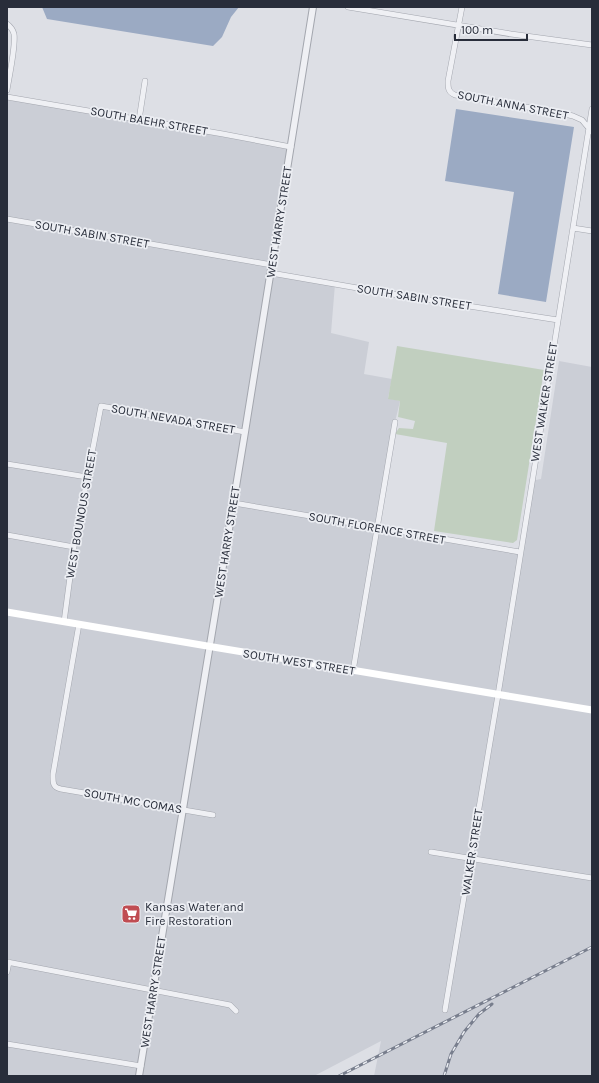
<svg xmlns="http://www.w3.org/2000/svg" width="599" height="1083" viewBox="0 0 599 1083" font-family="Karla,sans-serif">
  <rect width="100%" height="100%" fill="#dddfe5"/>
  <path fill="#cbced6" d="M 7,97 L 291,147 L 270,273 L 335,284 L 331,333 L 369,342 L 364,374 L 392,379 L 388,398 L 400,401 L 395,422 L 377,527 L 520,551 L 531,481 L 541,479 L 559,361 L 592,367 L 592,1076 L 374,1076 L 381,1041 L 314,1076 L 7,1076 Z"/>
  <path fill="#c1cfbf" d="M 397,346 L 544,370 L 517,540 L 513,543 L 434,531 L 447,443 L 395,434 L 399,428 L 413,429 L 415,421 L 398,417 L 400,401 L 388,399 Z"/>
  <path fill="#9baac3" d="M 42,7 L 239,7 L 231,17 L 222,37 L 213,46 L 47,19 Z
    M 456,109 L 574,127 L 546,302 L 498,294 L 514,192 L 445,181 Z"/>
  <g fill="none" stroke-linecap="round" stroke-linejoin="round">
    <g stroke="#a3a6ae" stroke-width="6">
      <path id="minor" d="M 348,7 L 511,34 L 592,45
        M 462,7 L 448,81 C 448,88 448,92 455,95 L 556,112 L 573,116 L 582,120 L 592,132
        M 7,24 C 11,27 13,30 14,34 C 16,46 9,77 7,90
        M 7,97 L 223,134 L 291,147
        M 139,120 L 145,81
        M 7,219 L 272,265
        M 573,228 L 592,231
        M 271,273 L 392,294 L 558,320
        M 7,464 L 87,477
        M 234,503 L 520,552
        M 7,535 L 74,547
        M 64,622 L 74,547 L 101,406 L 245,432
        M 79,624 L 53,774 C 53,782 52,787 61,789 L 213,815
        M 353,671 L 395,422
        M 431,852 L 592,878
        M 7,962 L 230,1005 L 236,1011
        M 7,972 L 9,962
        M 445,1010 L 498,695 L 592,109
        M 7,1044 L 141,1066"/>
    </g>
    <g stroke="#a3a6ae" stroke-width="8">
      <path id="tertiary" d="M 139,1076 L 245,432 L 313,7"/>
    </g>
    <use href="#minor" stroke="#eff0f4" stroke-width="5"/>
    <use href="#tertiary" stroke="#eff0f4" stroke-width="6"/>
    <path stroke="#fff" stroke-width="7" d="M 7,612 L 219,648 L 592,710"/>
    <g stroke="#787e8d" stroke-width="3">
      <path id="rail" d="M 339,1076 L 592,947
        M 444,1076 L 451,1054 L 464,1032 L 479,1014 L 492,1004"/>
    </g>
    <use href="#rail" stroke="#eceef3" stroke-width="1.5" stroke-dasharray="4.5" stroke-linecap="butt"/>
  </g>
  <defs>
    <g id="supermarket-square" transform="scale(1)"><rect x="-9" y="-9" width="18" height="18" rx="4" fill="#c04c52" stroke="#eceef3"/><path d="M-6-5.5h2.5l.6 2H6L4.5 2H-2.5L-4.4-4H-6ZM-1.5 3.2a1.3 1.3 0 1 0 .1 0ZM3 3.2a1.3 1.3 0 1 0 .1 0Z" fill="#fff"/></g>
  </defs>
  <g fill-rule="evenodd">
    <use href="#supermarket-square" x="131" y="914"/>
  </g>
  <g text-anchor="middle" stroke-width="3.5" stroke-linejoin="round" paint-order="stroke">
    <g font-size="12" fill="#282d3a" stroke="#eceef3">
      <text transform="translate(513 105) rotate(11)" y="4">SOUTH ANNA STREET</text>
      <text transform="translate(149 121) rotate(10)" y="4">SOUTH BAEHR STREET</text>
      <text transform="translate(279 222) rotate(-81)" y="4">WEST HARRY STREET</text>
      <text transform="translate(92 234) rotate(10)" y="4">SOUTH SABIN STREET</text>
      <text transform="translate(414 297) rotate(9)" y="4">SOUTH SABIN STREET</text>
      <text transform="translate(544 402) rotate(-81)" y="4">WEST WALKER STREET</text>
      <text transform="translate(173 419) rotate(10)" y="4">SOUTH NEVADA STREET</text>
      <text transform="translate(81 514) rotate(-80)" y="4">WEST BOUNOUS STREET</text>
      <text transform="translate(377 528) rotate(10)" y="4">SOUTH FLORENCE STREET</text>
      <text transform="translate(227 542) rotate(-81)" y="4">WEST HARRY STREET</text>
      <text transform="translate(299 662) rotate(9)" y="4">SOUTH WEST STREET</text>
      <text transform="translate(133 801) rotate(10)" y="4">SOUTH MC COMAS</text>
      <text transform="translate(472 852) rotate(-81)" y="4">WALKER STREET</text>
      <text transform="translate(153 992) rotate(-81)" y="4">WEST HARRY STREET</text>
    </g>
    <g font-size="12" fill="#282d3a" stroke="#eceef3" text-anchor="start">
      <text x="145" y="911">Kansas Water and<tspan x="145" dy="14">Fire Restoration</tspan></text>
    </g>
  </g>
  <rect width="599" height="1083" fill="none" stroke="#282d3a" stroke-width="16"/>
  <path d="M455 34v6h72v-6" fill="none" stroke="#282d3a" stroke-width="2"/>
  <text x="461" y="34" font-size="12" fill="#282d3a" stroke="#eceef3" stroke-width="3" paint-order="stroke">100 m</text>
</svg>
